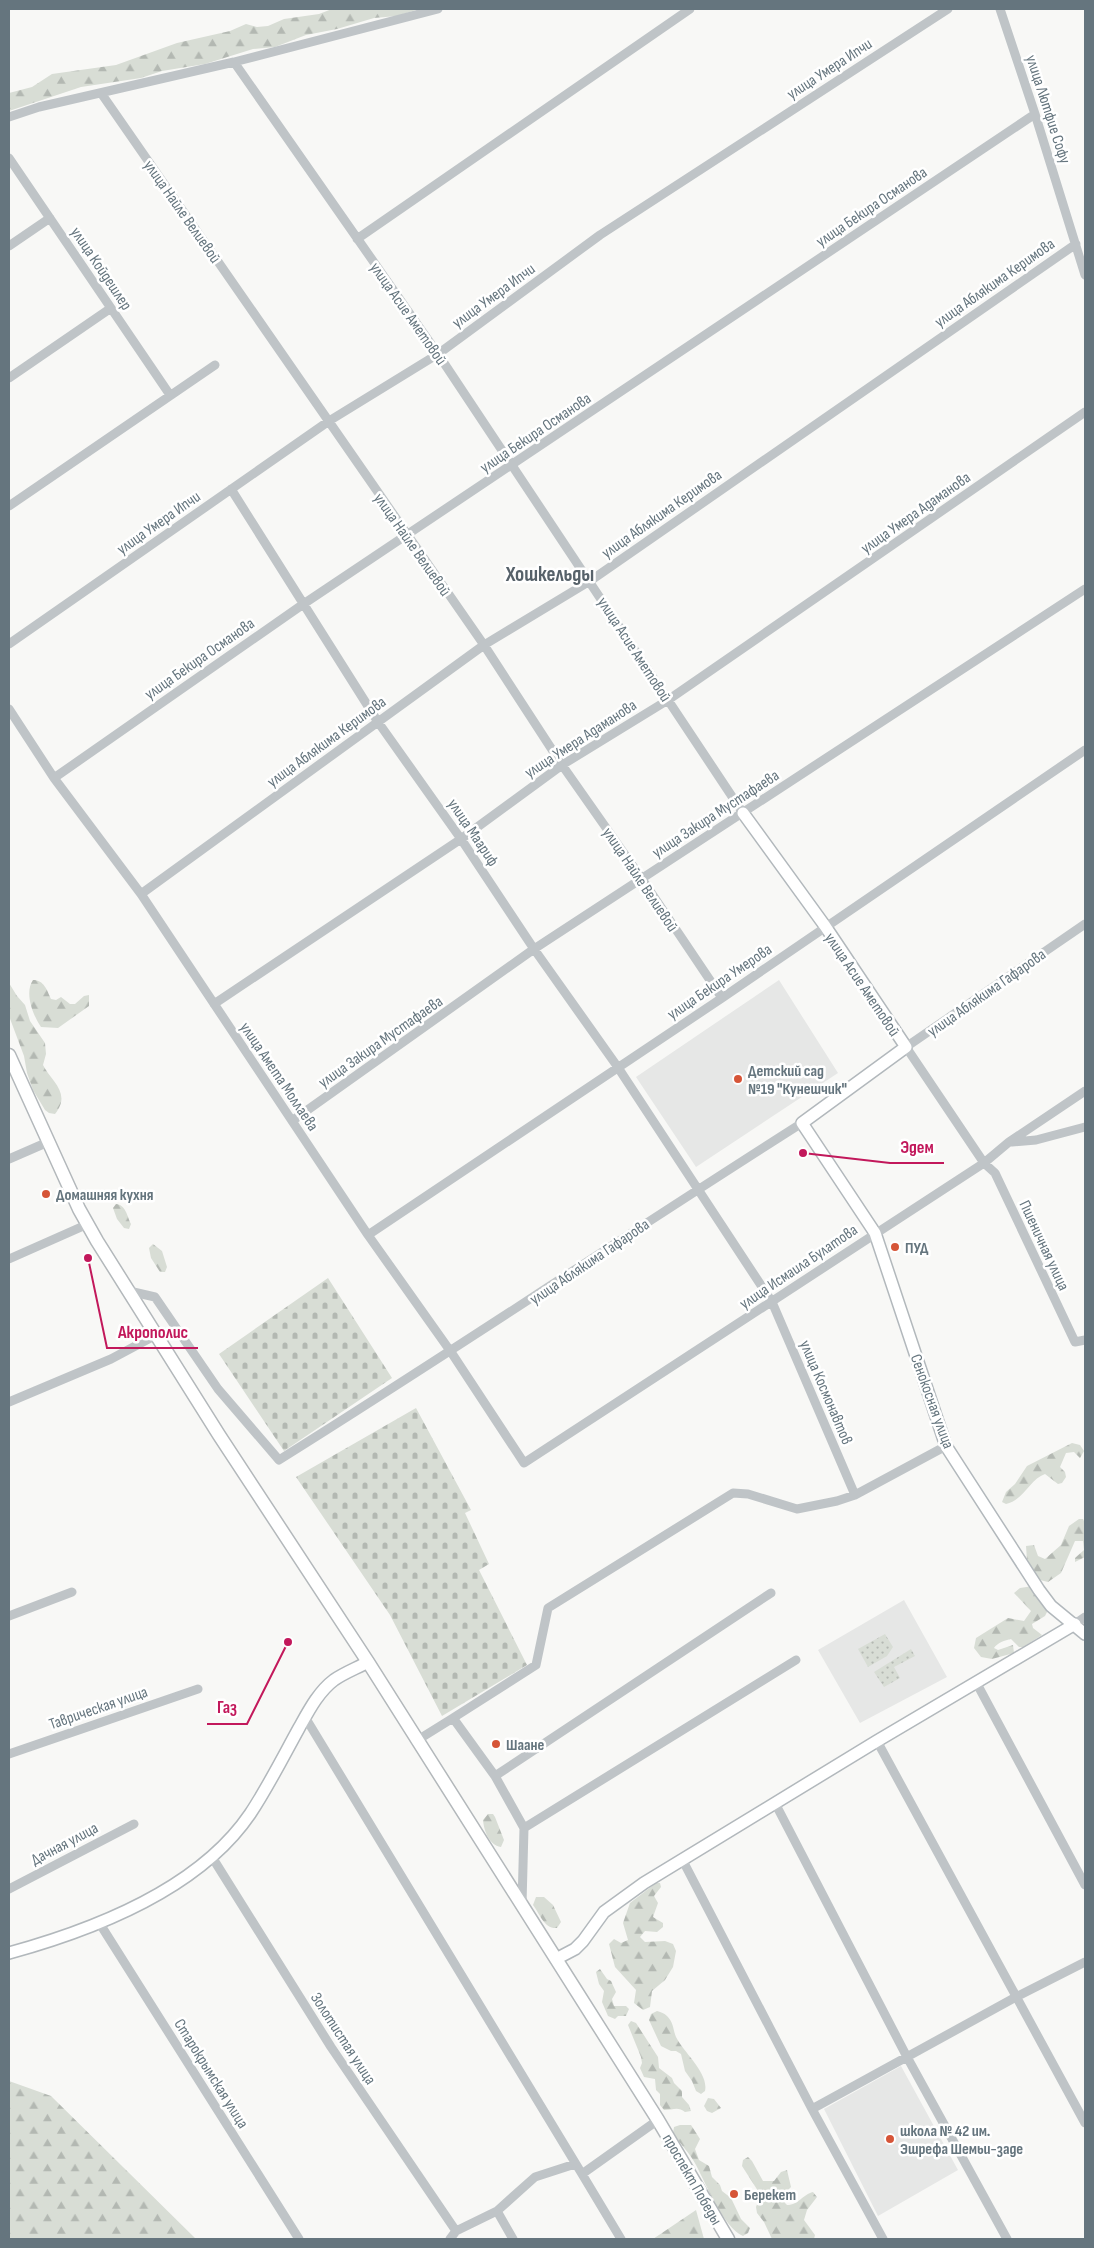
<svg xmlns="http://www.w3.org/2000/svg" width="1094" height="2248" viewBox="0 0 1094 2248" font-family="'Sofia Sans Condensed',sans-serif">
  <defs>
    <pattern id="grass-dots" width="8" height="8" patternUnits="userSpaceOnUse" patternTransform="scale(1.25)"><rect width="8" height="8" fill="#d8ddd5"/><path d="M2 2h.1M6 6h.1" fill="none" stroke="#b3b8b2" stroke-width="1.8" stroke-linecap="round"/></pattern>
    <pattern id="forest-firs" width="22" height="20" patternUnits="userSpaceOnUse" patternTransform="scale(1.25)"><rect width="22" height="20" fill="#d8ddd5"/><path d="M5 1l3.5 6h-7zM16 11l3.5 6h-7z" fill="#b3b8b2"/></pattern>
    <pattern id="cemetery-stones" width="16" height="16" patternUnits="userSpaceOnUse" patternTransform="scale(1.25)"><rect width="16" height="16" fill="#d8ddd5"/><path d="M2 7V4a2 2 0 0 1 4 0v3zM10 15v-3a2 2 0 0 1 4 0v3z" fill="#b3b8b2"/></pattern>
  </defs>
  <rect width="100%" height="100%" fill="#f8f8f6"/>
  <path fill="#e6e7e6" d="M 779,980 L 838,1073 L 696,1167 L 636,1077 Z
    M 904,1600 L 947,1677 L 860,1723 L 818,1650 Z
    M 901,2066 L 958,2170 L 878,2216 L 824,2109 Z"/>
  <path fill="url(#grass-dots)" d="M 885,1634 L 893,1647 L 887,1656 L 868,1667 L 858,1649 Z
    M 911,1649 L 915,1656 L 894,1667 L 900,1678 L 884,1687 L 874,1672 Z"/>
  <path fill="url(#forest-firs)" d="M 332,9 L 419,9 L 397,16 L 374,18 L 337,29 L 306,35 L 275,47 L 253,49 L 205,64 L 162,71 L 141,78 L 81,87 L 9,111 L 9,93 L 32,87 L 52,74 L 116,65 L 177,43 L 230,31 L 246,24 L 257,27 L 268,26 L 284,19 L 319,14 Z
    M 33,980 C 44,980 47,990 51,999 L 56,1000 L 61,997 L 70,1004 L 75,1004 L 84,996 L 89,995 L 89,1006 L 58,1028 L 41,1027 C 33,1015 24,993 33,980 Z
    M 9,983 L 17,996 L 25,1005 L 30,1021 L 45,1043 L 46,1054 L 43,1065 C 51,1081 72,1093 55,1114 L 49,1113 L 45,1110 L 33,1090 L 27,1073 L 24,1056 L 9,1016 Z
    M 116,1204 C 126,1205 127,1216 131,1224 L 129,1229 L 124,1228 L 117,1219 L 113,1208 Z
    M 153,1244 L 162,1251 L 167,1267 L 165,1272 L 160,1272 L 151,1258 L 149,1248 Z
    M 1072,1443 L 1080,1445 L 1084,1451 L 1080,1458 L 1074,1452 L 1066,1453 L 1060,1467 L 1065,1472 L 1066,1477 L 1062,1483 L 1058,1484 L 1045,1474 C 1030,1479 1023,1501 1006,1504 L 1002,1502 L 1006,1492 L 1015,1484 L 1027,1466 Z
    M 1079,1519 L 1083,1519 L 1085,1523 L 1085,1557 L 1075,1562 L 1075,1558 L 1084,1550 L 1083,1541 L 1075,1541 L 1061,1573 L 1048,1582 L 1040,1580 L 1027,1560 L 1026,1546 L 1034,1545 L 1038,1556 L 1045,1559 L 1061,1545 L 1069,1526 Z
    M 1033,1586 L 1047,1612 L 1045,1616 L 1032,1624 L 1033,1628 L 1042,1635 L 1023,1647 L 1019,1647 L 1011,1639 C 1005,1640 997,1643 994,1648 L 998,1650 L 1013,1645 L 1014,1653 L 992,1659 L 981,1657 L 974,1648 L 976,1638 L 1008,1618 L 1024,1621 L 1031,1611 L 1014,1593 L 1020,1588 Z
    M 488,1814 L 493,1814 L 495,1817 L 504,1840 L 501,1847 C 489,1845 484,1831 483,1820 Z
    M 656,1883 L 660,1883 L 661,1887 L 654,1896 L 658,1903 L 653,1917 L 663,1923 L 663,1927 L 657,1932 L 645,1931 L 640,1937 L 645,1942 L 665,1941 L 673,1944 L 676,1951 L 673,1967 L 665,1980 L 652,1991 L 650,2007 L 643,2010 L 634,2003 L 636,1990 L 615,1967 L 609,1944 L 614,1939 L 621,1943 L 628,1940 L 623,1923 L 630,1903 Z
    M 536,1897 L 544,1897 L 553,1905 L 561,1922 L 557,1928 C 544,1929 540,1914 533,1905 Z
    M 600,1969 L 607,1979 L 611,1981 L 616,1992 L 612,1999 L 614,2006 L 626,2006 L 629,2009 L 626,2016 L 618,2016 L 615,2019 L 608,2016 L 602,2002 L 604,1991 L 599,1984 L 596,1972 Z
    M 657,2011 C 660,2012 664,2013 667,2016 C 674,2023 673,2030 676,2037 C 684,2053 709,2073 705,2091 L 701,2094 L 696,2091 L 692,2081 L 685,2071 L 681,2054 L 676,2051 L 671,2051 L 661,2046 L 649,2020 L 651,2014 Z
    M 631,2021 L 636,2023 L 658,2057 L 659,2068 L 672,2078 L 674,2083 L 682,2091 L 682,2097 L 689,2105 L 691,2111 L 685,2112 C 678,2106 673,2110 664,2110 L 660,2105 L 660,2094 L 656,2090 L 655,2079 L 644,2077 L 640,2068 L 642,2063 L 641,2057 L 628,2025 Z
    M 9,2081 L 51,2096 L 196,2239 L 9,2239 Z
    M 708,2098 L 714,2099 L 721,2108 L 712,2113 L 707,2111 L 704,2106 Z
    M 680,2125 L 691,2125 L 700,2139 L 695,2149 L 699,2160 L 709,2166 L 712,2177 L 720,2185 L 722,2191 L 731,2198 L 741,2219 L 750,2228 L 748,2233 L 743,2236 C 723,2227 706,2184 696,2165 C 690,2153 680,2144 673,2133 L 674,2127 Z
    M 748,2157 L 752,2161 L 763,2181 L 774,2181 L 781,2172 L 787,2170 L 791,2187 L 783,2195 L 783,2201 L 787,2205 C 799,2205 803,2194 813,2192 L 817,2197 L 807,2210 L 804,2220 L 815,2235 L 814,2239 L 772,2239 L 764,2222 L 757,2213 L 756,2207 L 760,2196 L 758,2191 L 742,2166 L 743,2160 Z
    M 696,2210 L 704,2239 L 653,2239 Z"/>
  <path fill="url(#cemetery-stones)" d="M 328,1278 L 392,1378 L 284,1451 L 219,1354 Z
    M 416,1408 L 471,1510 L 465,1513 L 489,1564 L 479,1570 L 527,1665 L 442,1716 L 390,1615 L 296,1477 Z"/>
  <g fill="none" stroke-linecap="round" stroke-linejoin="round">
    <g stroke="#b2b8bc" stroke-width="14">
      <path id="secondary" d="M 743,813 L 825,926 L 906,1047 L 802,1123 L 875,1233 L 946,1446 L 1039,1590 L 1051,1606 L 1085,1634
        M 9,1953 C 93,1930 199,1889 250,1814 C 268,1787 283,1757 299,1728 C 308,1712 318,1692 334,1680 C 344,1673 357,1668 368,1662
        M 556,1959 L 575,1949 L 583,1941 L 604,1912 L 644,1883 L 877,1741 L 1075,1624"/>
    </g>
    <g stroke="#b3b8bb" stroke-width="15">
      <path id="primary" d="M 9,1055 L 79,1209 L 97,1241 L 219,1435 L 368,1662 L 658,2120 L 728,2239"/>
    </g>
    <path stroke="#bfc4c7" stroke-width="9" d="M 1000,9 L 1035,114 L 1085,275
      M 234,62 L 438,354 L 743,813
      M 101,93 L 484,645 L 562,765 L 642,879 L 722,998
      M 9,117 L 39,107 L 234,62 L 438,9
      M 9,158 L 170,395
      M 357,239 L 690,9
      M 9,246 L 50,218
      M 9,378 L 111,308
      M 231,489 L 378,722 L 461,839 L 534,949 L 617,1066 L 772,1302 L 855,1495
      M 9,506 L 215,365
      M 9,644 L 329,421 L 438,354 L 600,235 L 948,9
      M 9,709 L 54,778 L 141,894 L 368,1235 L 451,1352 L 524,1463 L 984,1163 L 1009,1142 L 1085,1091
      M 54,778 L 302,605 L 1035,114
      M 141,894 L 484,645 L 590,581 L 1076,244
      M 1085,924 L 906,1047 L 984,1163 L 995,1173 L 1075,1342 L 1085,1340
      M 214,1004 L 461,839 L 562,765 L 668,700 L 1085,412
      M 292,1121 L 534,949 L 1085,589
      M 1012,1142 L 1036,1140 L 1085,1127
      M 9,1159 L 48,1142
      M 368,1235 L 722,998 L 1085,750
      M 9,1259 L 88,1224
      M 129,1291 L 155,1297 L 218,1389 L 279,1460 C 455,1350 627,1234 802,1123
      M 9,1402 L 111,1359 L 156,1335
      M 9,1616 L 72,1592
      M 1075,1624 L 1085,1617
      M 976,1682 L 1085,1885
      M 305,1717 L 582,2174
      M 453,1718 L 536,1665 L 548,1608 L 733,1493 L 748,1494 L 797,1509 L 837,1501 L 855,1495 L 946,1446
      M 416,1741 L 453,1718 L 495,1776 L 524,1828 L 522,1904
      M 877,1741 L 1085,2123
      M 9,1754 L 198,1689
      M 495,1776 L 771,1593
      M 775,1803 L 907,2057 L 1007,2239
      M 524,1828 L 796,1660
      M 212,1857 L 331,2047 L 456,2231
      M 682,1859 L 812,2109 L 883,2239
      M 9,1889 L 134,1824
      M 100,1924 L 299,2239
      M 812,2109 L 1016,1997 L 1085,1962
      M 497,2211 L 513,2239
      M 450,2239 L 456,2231 L 497,2211 L 535,2177 L 575,2164
      M 621,2239 L 582,2174 L 658,2120"/>
    <use href="#secondary" stroke="#fff" stroke-width="11"/>
    <use href="#primary" stroke="#fff" stroke-width="12"/>
  </g>
  <g fill="#d65538" stroke="#fff" stroke-width="2">
    <circle cx="738" cy="1079" r="5"/>
    <circle cx="46" cy="1194" r="5"/>
    <circle cx="895" cy="1247" r="5"/>
    <circle cx="496" cy="1744" r="5"/>
    <circle cx="890" cy="2139" r="5"/>
    <circle cx="734" cy="2194" r="5"/>
  </g>
  <g text-anchor="middle" stroke-width="5" stroke-linejoin="round" paint-order="stroke">
    <g font-size="16" fill="#65757e" stroke="#fff">
      <text transform="translate(829 68) rotate(-33)" y="6">улица Умера Ипчи</text>
      <text transform="translate(1049 109) rotate(72)" y="6">улица Лютфие Софу</text>
      <text transform="translate(871 206) rotate(-34)" y="6">улица Бекира Османова</text>
      <text transform="translate(183 211) rotate(55)" y="6">улица Найле Велиевой</text>
      <text transform="translate(102 268) rotate(56)" y="6">улица Койдешлер</text>
      <text transform="translate(994 282) rotate(-35)" y="6">улица Аблякима Керимова</text>
      <text transform="translate(493 295) rotate(-36)" y="6">улица Умера Ипчи</text>
      <text transform="translate(409 313) rotate(55)" y="6">улица Асие Аметовой</text>
      <text transform="translate(535 432) rotate(-34)" y="6">улица Бекира Османова</text>
      <text transform="translate(915 512) rotate(-35)" y="6">улица Умера Адаманова</text>
      <text transform="translate(661 513) rotate(-35)" y="6">улица Аблякима Керимова</text>
      <text transform="translate(158 522) rotate(-35)" y="6">улица Умера Ипчи</text>
      <text transform="translate(413 544) rotate(55)" y="6">улица Найле Велиевой</text>
      <text transform="translate(635 649) rotate(57)" y="6">улица Асие Аметовой</text>
      <text transform="translate(199 658) rotate(-35)" y="6">улица Бекира Османова</text>
      <text transform="translate(580 738) rotate(-33)" y="6">улица Умера Адаманова</text>
      <text transform="translate(326 741) rotate(-36)" y="6">улица Аблякима Керимова</text>
      <text transform="translate(715 813) rotate(-33)" y="6">улица Закира Мустафаева</text>
      <text transform="translate(474 832) rotate(56)" y="6">улица Маариф</text>
      <text transform="translate(641 879) rotate(56)" y="6">улица Найле Велиевой</text>
      <text transform="translate(719 981) rotate(-34)" y="6">улица Бекира Умерова</text>
      <text transform="translate(863 984) rotate(56)" y="6">улица Асие Аметовой</text>
      <text transform="translate(986 992) rotate(-35)" y="6">улица Аблякима Гафарова</text>
      <text transform="translate(380 1041) rotate(-35)" y="6">улица Закира Мустафаева</text>
      <text transform="translate(280 1076) rotate(56)" y="6">улица Амета Моллаева</text>
      <text transform="translate(1045 1245) rotate(65)" y="6">Пшеничная улица</text>
      <text transform="translate(589 1261) rotate(-34)" y="6">улица Аблякима Гафарова</text>
      <text transform="translate(798 1266) rotate(-34)" y="6">улица Исмаила Булатова</text>
      <text transform="translate(827 1392) rotate(67)" y="6">улица Космонавтов</text>
      <text transform="translate(933 1401) rotate(70)" y="6">Сенокосная улица</text>
      <text transform="translate(98 1707) rotate(-19)" y="6">Таврическая улица</text>
      <text transform="translate(64 1843) rotate(-28)" y="6">Дачная улица</text>
      <text transform="translate(344 2038) rotate(57)" y="6">Золотистая улица</text>
      <text transform="translate(212 2073) rotate(58)" y="6">Старокрымская улица</text>
      <text transform="translate(693 2179) rotate(60)" y="6">проспект Победы</text>
    </g>
    <g font-size="16" font-weight="bold" fill="#65757e" stroke="#fff" text-anchor="start">
      <text x="748" y="1076">Детский сад<tspan x="748" dy="18">№19 "Кунешчик"</tspan></text>
      <text x="56" y="1200">Домашняя кухня</text>
      <text x="905" y="1253">ПУД</text>
      <text x="506" y="1750">Шаане</text>
      <text x="900" y="2136">школа № 42 им.<tspan x="900" dy="18">Эшрефа Шемьи-заде</tspan></text>
      <text x="744" y="2200">Берекет</text>
    </g>
    <g font-size="21" font-weight="bold" fill="#57626a" stroke="#fff">
      <text x="550" y="581">Хошкельды</text>
    </g>
  </g>
  <path fill="none" stroke="#c2185b" stroke-width="2" d="M803 1153L890 1163H944M88 1258L107 1348H198M288 1642L247 1724H207"/>
  <g fill="#c2185b" stroke="#fff" stroke-width="2">
    <circle cx="803" cy="1153" r="5"/>
    <circle cx="88" cy="1258" r="5"/>
    <circle cx="288" cy="1642" r="5"/>
  </g>
  <g font-size="18" text-anchor="middle" font-weight="bold" fill="#c2185b" stroke="#fff" stroke-width="5" stroke-linejoin="round" paint-order="stroke">
    <text x="917" y="1153">Эдем</text>
    <text x="153" y="1338">Акрополис</text>
    <text x="227" y="1713">Газ</text>
  </g>
  <rect width="1094" height="2248" fill="none" stroke="#65757e" stroke-width="20"/>
</svg>
